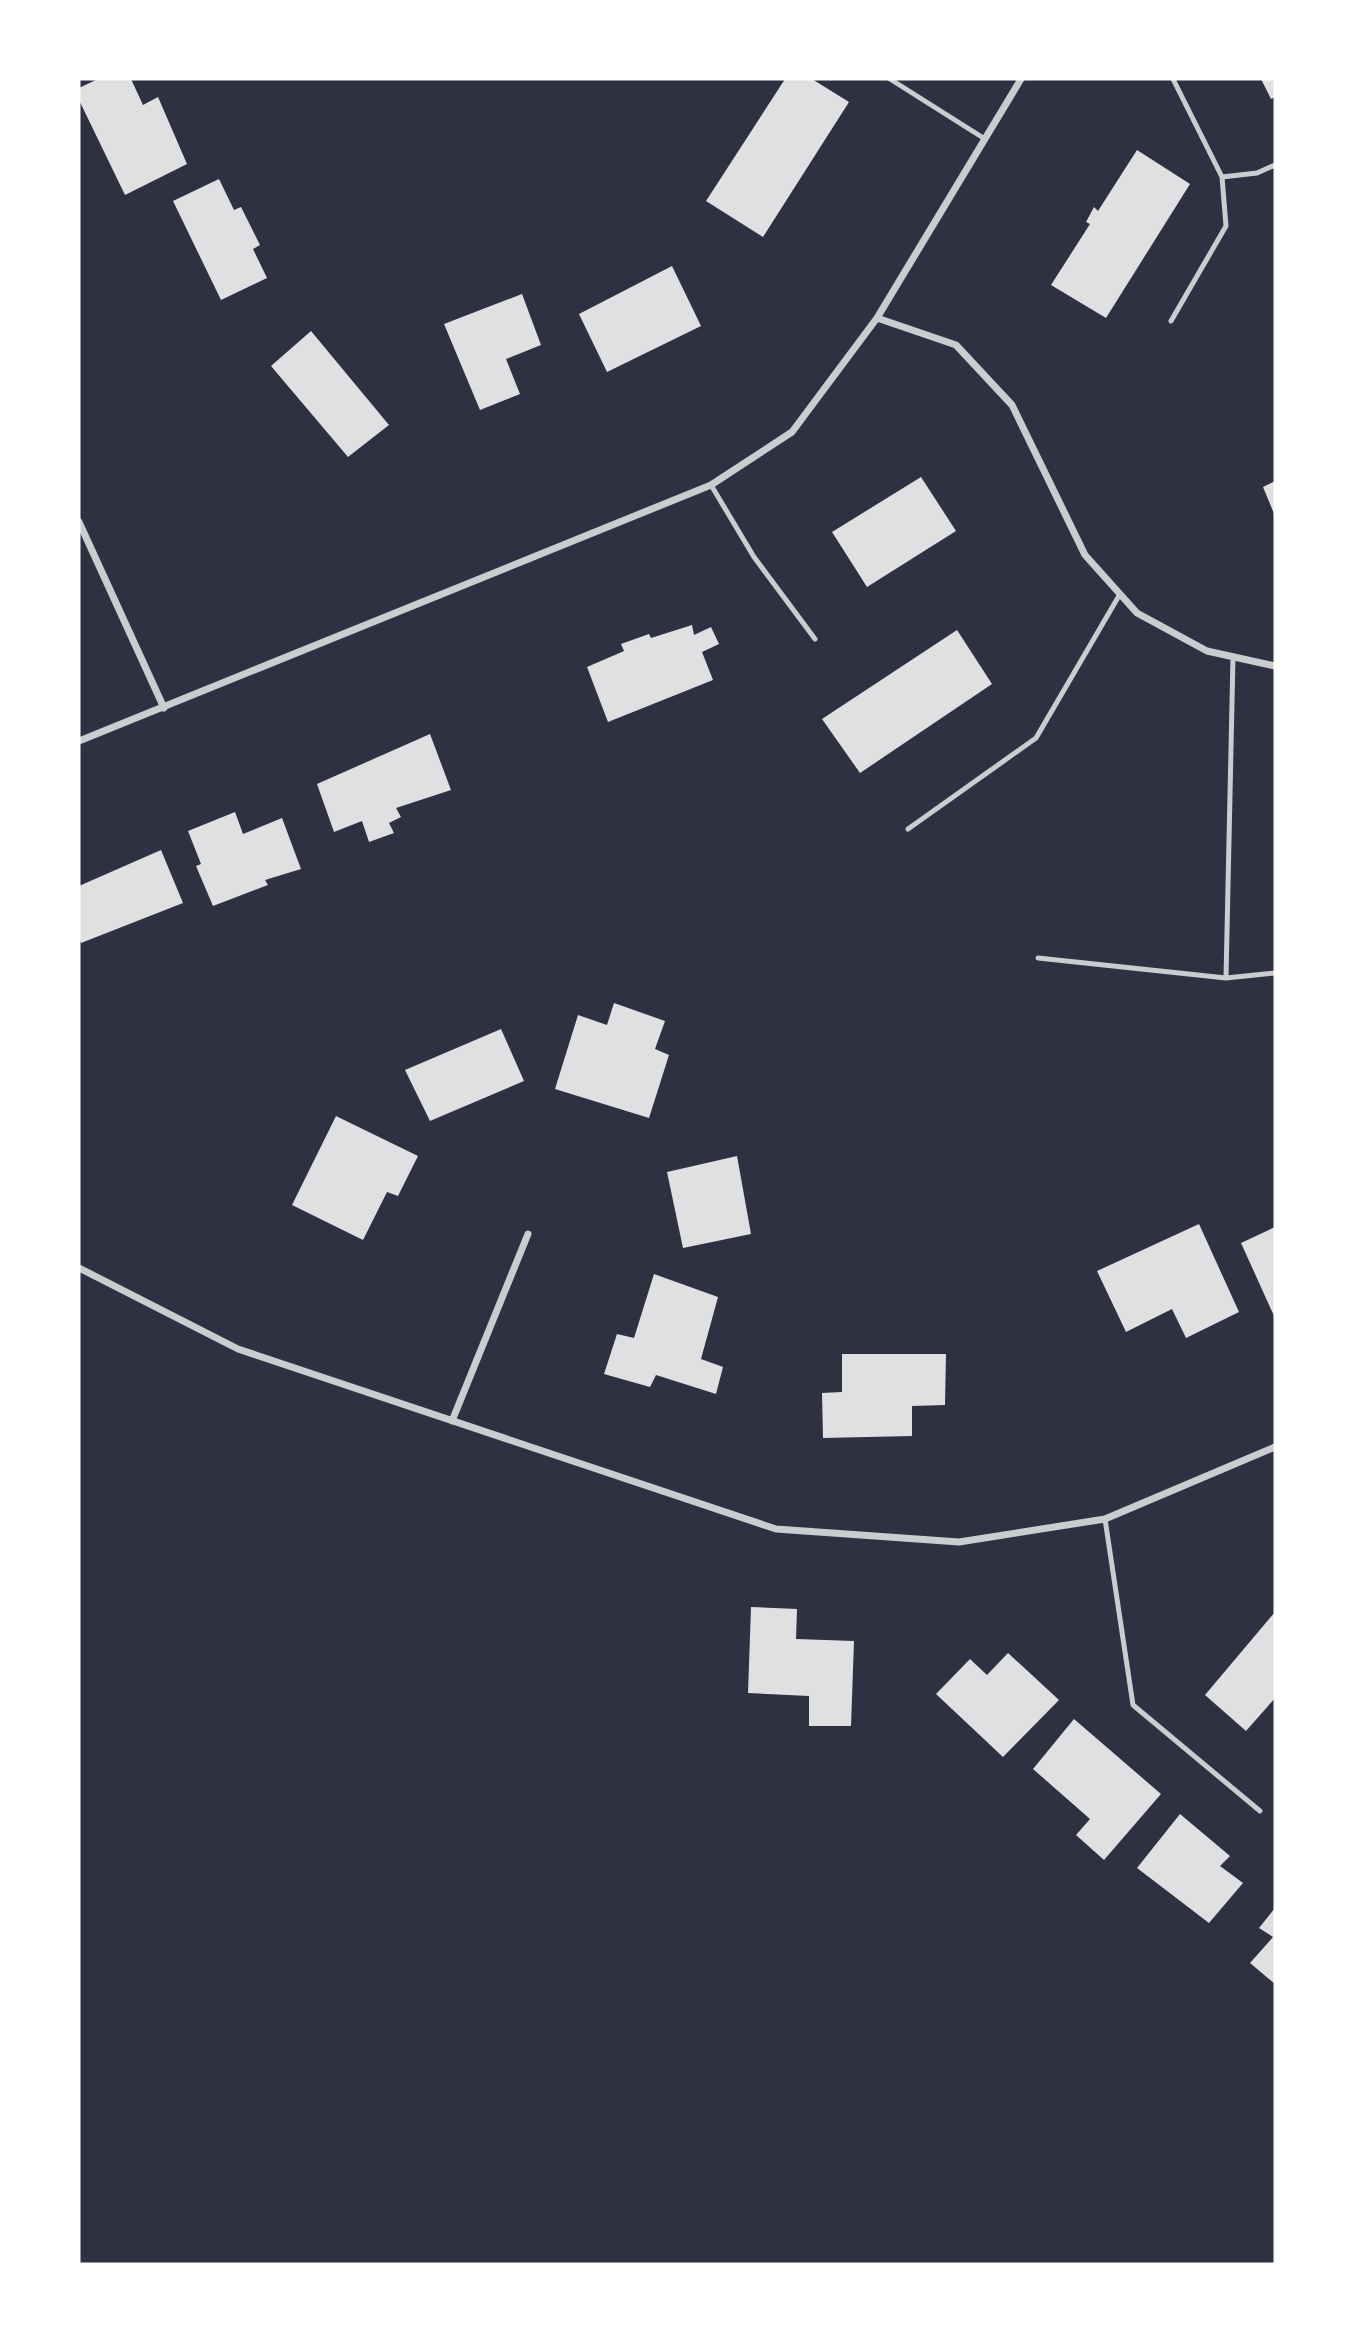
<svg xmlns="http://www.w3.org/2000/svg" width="1354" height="2343" viewBox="0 0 1354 2343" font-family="'Golos Text',sans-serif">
  <rect width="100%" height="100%" fill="#2d3142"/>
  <path fill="#e0e0e3" d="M 98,79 L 131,79 L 143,105 L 158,97 L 187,164 L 125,195 L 79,100 L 79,88 Z
    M 785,79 L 812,79 L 849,102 L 763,237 L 706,201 Z
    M 1261,79 L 1275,79 L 1275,97 L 1271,99 Z
    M 1137,150 L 1190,184 L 1106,318 L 1051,285 L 1090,224 L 1086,222 L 1094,207 L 1098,211 Z
    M 219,179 L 234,210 L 241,207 L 260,245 L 253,249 L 267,278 L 221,300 L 173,201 Z
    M 672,266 L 701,326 L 607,372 L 579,314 Z
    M 522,294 L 541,345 L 506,359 L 520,394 L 480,410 L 444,324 Z
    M 311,331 L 389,425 L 348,457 L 271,366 Z
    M 921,477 L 956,531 L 867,587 L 832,532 Z
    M 1275,481 L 1275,516 L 1263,487 Z
    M 692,625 L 694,635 L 711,627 L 719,644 L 702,652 L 713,680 L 608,722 L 587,667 L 624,651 L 621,644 L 649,634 L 651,638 Z
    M 957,630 L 992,684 L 860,773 L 822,719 Z
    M 430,734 L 451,790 L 396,808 L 401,817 L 389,823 L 394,833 L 369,842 L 362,821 L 334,832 L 317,784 Z
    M 235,812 L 243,834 L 282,818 L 301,869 L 265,880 L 268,885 L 213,906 L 196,866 L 201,864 L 188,831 Z
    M 161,850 L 183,903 L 81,943 L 79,938 L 79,886 Z
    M 614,1003 L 665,1021 L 655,1049 L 669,1055 L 649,1118 L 555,1089 L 578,1015 L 607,1025 Z
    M 501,1029 L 524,1081 L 430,1121 L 405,1070 Z
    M 336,1116 L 418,1156 L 398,1196 L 387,1192 L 363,1240 L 292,1205 Z
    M 737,1156 L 751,1234 L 683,1248 L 667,1172 Z
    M 1199,1224 L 1239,1312 L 1186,1338 L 1172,1309 L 1126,1332 L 1097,1271 Z
    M 1275,1227 L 1275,1318 L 1241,1243 Z
    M 654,1274 L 718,1297 L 701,1359 L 723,1367 L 716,1394 L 656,1375 L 650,1387 L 604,1374 L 617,1334 L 634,1338 Z
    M 842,1354 L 946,1354 L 945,1405 L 912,1406 L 912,1436 L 823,1438 L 822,1393 L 842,1392 Z
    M 751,1607 L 797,1609 L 796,1639 L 854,1641 L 851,1726 L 809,1726 L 809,1696 L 748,1693 Z
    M 1275,1612 L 1275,1698 L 1246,1731 L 1205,1695 Z
    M 1008,1653 L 1059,1700 L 1003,1757 L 936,1694 L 970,1659 L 987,1675 Z
    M 1074,1719 L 1161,1794 L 1104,1860 L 1076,1835 L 1090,1819 L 1033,1769 Z
    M 1180,1814 L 1230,1856 L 1220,1866 L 1243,1883 L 1209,1923 L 1137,1868 Z
    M 1275,1908 L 1275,1984 L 1250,1963 L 1273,1937 L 1259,1928 Z"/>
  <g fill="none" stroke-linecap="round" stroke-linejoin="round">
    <path stroke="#caccd0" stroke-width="5" d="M 890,79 L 985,139
      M 1222,177 L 1257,173 L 1275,165
      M 1171,321 L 1226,226 L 1222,177 L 1173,79
      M 711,485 L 754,557 L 815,639
      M 1233,657 L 1226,978 L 1275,973
      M 908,829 L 1036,738 L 1120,594
      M 1038,958 L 1226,978
      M 1105,1519 L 1133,1705 L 1260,1811"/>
    <path stroke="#caccd0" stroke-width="7" d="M 877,318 L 956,345 L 1012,405 L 1085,555 L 1137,613 L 1207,651 L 1275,666
      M 79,522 L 164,708
      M 79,741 L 711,485 L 792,432 L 877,318 L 1021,79
      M 79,1268 L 238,1349 L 776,1529 L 959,1542 L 1105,1519 L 1275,1447
      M 452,1421 L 528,1234"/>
  </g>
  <rect width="1354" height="2343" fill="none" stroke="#ffffff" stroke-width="161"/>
</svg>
